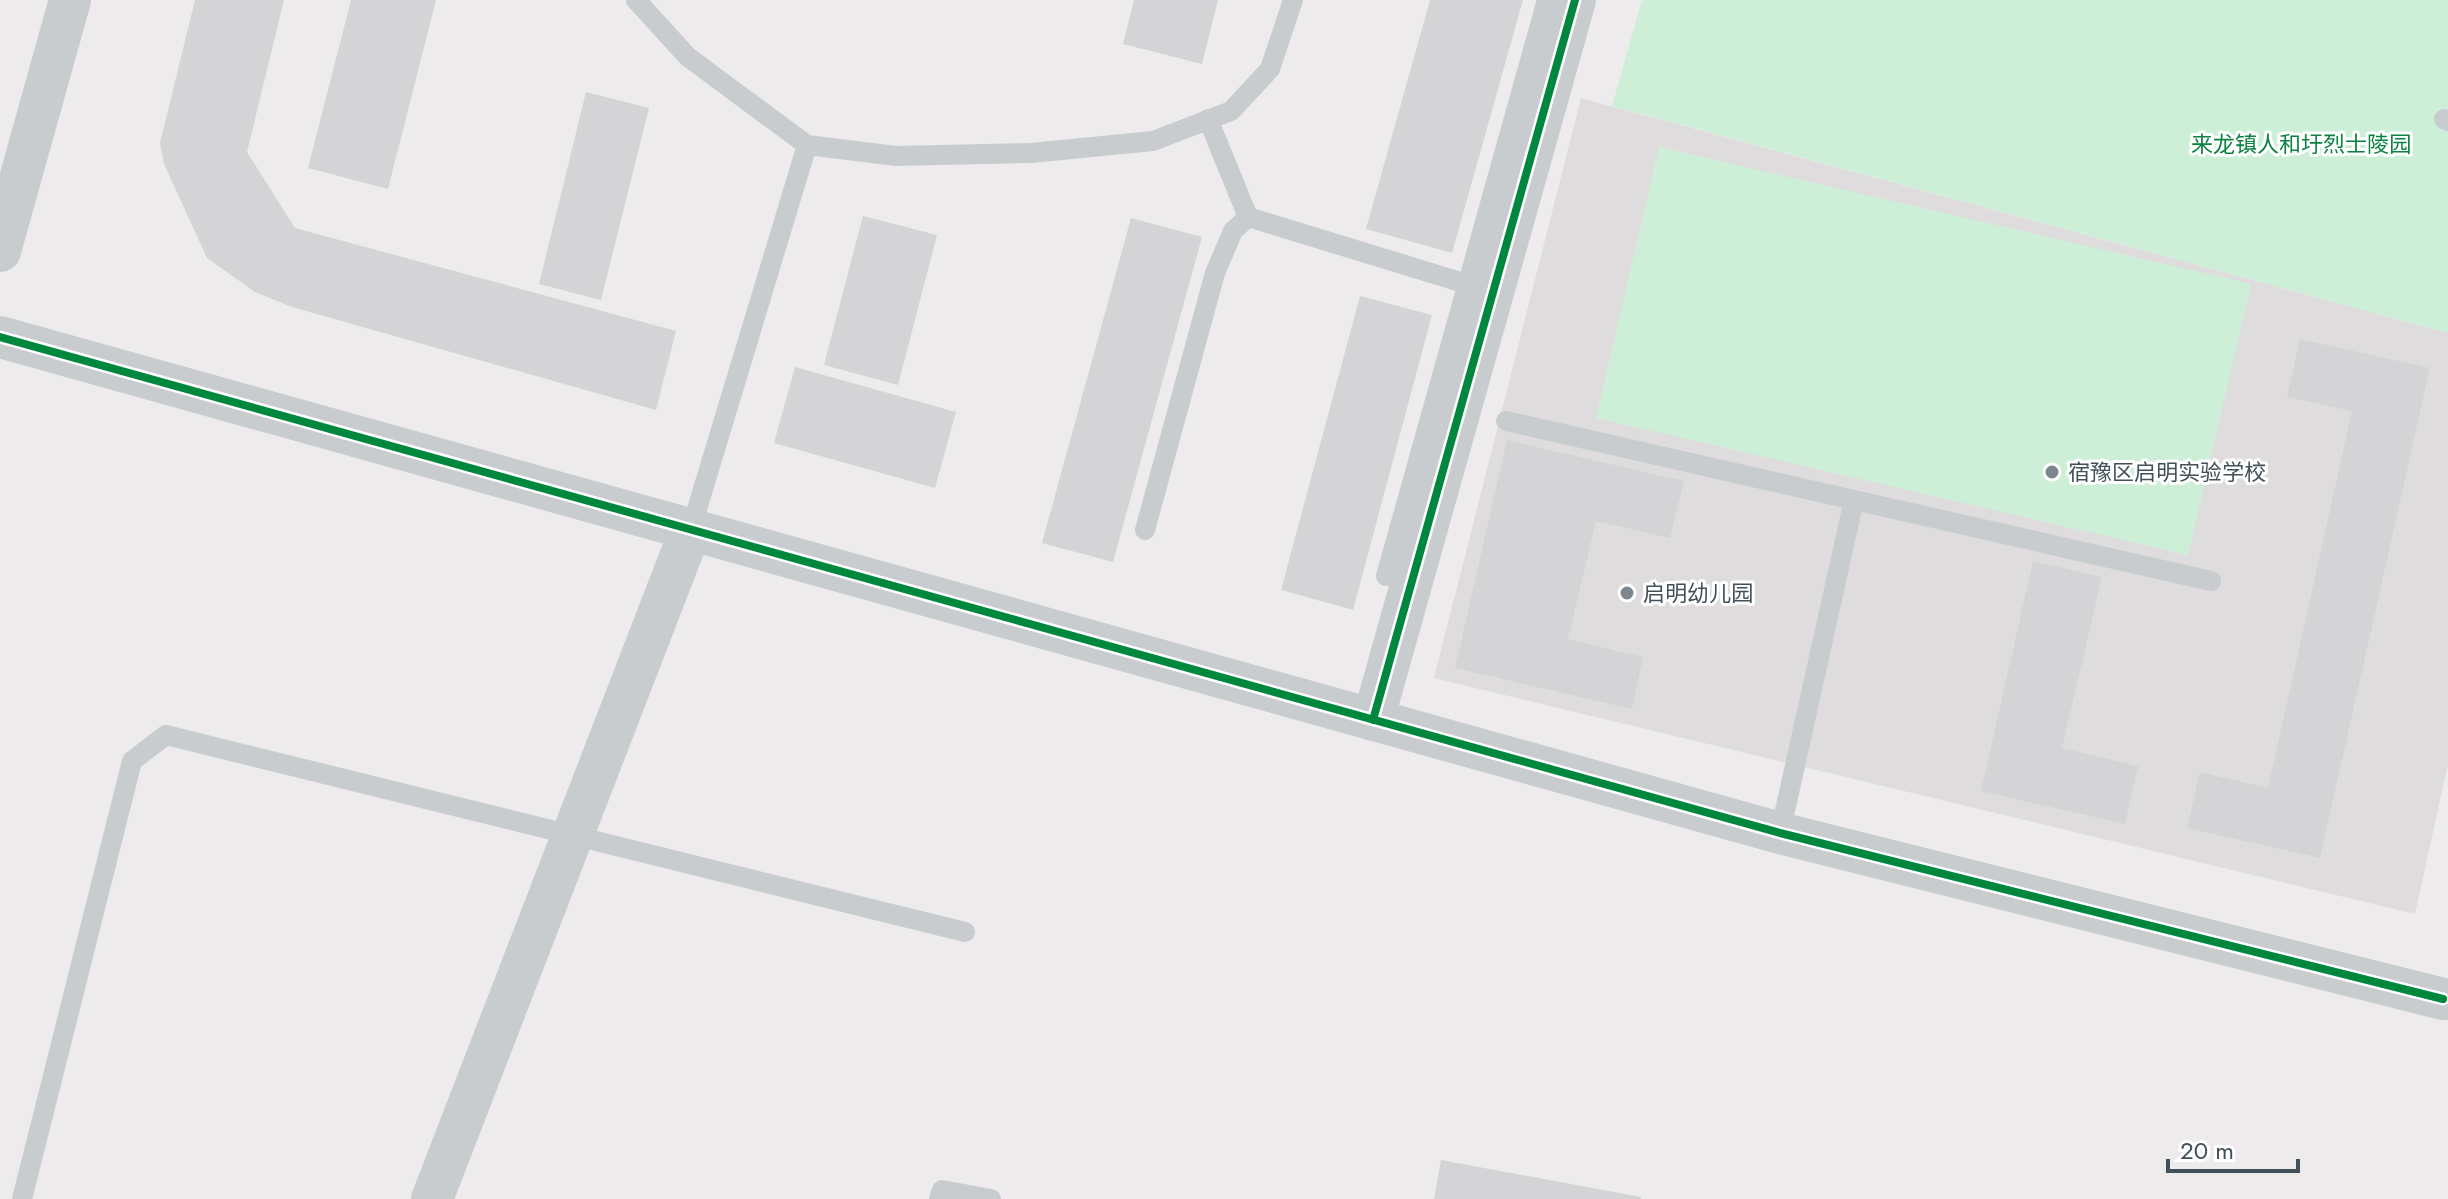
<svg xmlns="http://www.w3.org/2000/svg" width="2448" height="1199" viewBox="0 0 2448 1199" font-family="Jost,'Noto Sans SC',sans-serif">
  <rect width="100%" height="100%" fill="#edebec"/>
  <path fill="#dfdcde" d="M 1581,98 L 2448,333 L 2448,764 L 2415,914 L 1434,678 Z"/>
  <path fill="#cdefd8" d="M 1642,0 L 2448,0 L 2448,333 L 1612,106 Z
    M 1659,147 L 2251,284 L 2188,555 L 1596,418 Z"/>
  <path fill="#d4d4d7" d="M 195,0 L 284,0 L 247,152 L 295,228 L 676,331 L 656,410 L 292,307 L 255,292 L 207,258 L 164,164 L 160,143 Z
    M 351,0 L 436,0 L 388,189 L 308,168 Z
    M 1134,0 L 1218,0 L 1202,64 L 1123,44 Z
    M 1430,0 L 1523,0 L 1452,253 L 1366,229 Z
    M 586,92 L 649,108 L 601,300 L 539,284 Z
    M 863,216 L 937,235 L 898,385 L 824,365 Z
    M 1131,218 L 1202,237 L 1113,562 L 1042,543 Z
    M 1360,296 L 1432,315 L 1353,610 L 1281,590 Z
    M 2300,339 L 2430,368 L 2320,858 L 2187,828 L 2200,772 L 2268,788 L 2352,411 L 2287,397 Z
    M 795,367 L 956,412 L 935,488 L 774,443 Z
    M 1507,440 L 1684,481 L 1670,538 L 1596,521 L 1568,639 L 1643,657 L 1632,709 L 1455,668 Z
    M 2033,561 L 2102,577 L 2062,748 L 2138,766 L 2125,824 L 1981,791 Z
    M 1441,1160 L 1641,1197 L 1641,1199 L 1434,1199 Z"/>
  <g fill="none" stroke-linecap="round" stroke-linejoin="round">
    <path stroke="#c8ccce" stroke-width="20" d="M 636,0 L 688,57 L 807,145 L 896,156 L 1031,153 L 1153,141 L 1231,111 L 1270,69 L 1293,0
      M 1208,119 L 1248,217
      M 2444,119 L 2448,121
      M 1506,421 L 2211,581
      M 691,529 L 807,145
      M 1145,530 L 1215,273 L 1233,231 L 1248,217 L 1467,284
      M 1386,576 L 1547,0
      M 1780,833 L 1854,500
      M 22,1199 L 132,761 L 166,735 L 965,932
      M 939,1199 L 942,1190 L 991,1199"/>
    <path stroke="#c8ccce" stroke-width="42" d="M 0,251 L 70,0
      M 0,337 L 1780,833 L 2443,999
      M 1373,720 L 1575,0
      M 432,1199 L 691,529"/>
    <g stroke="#fff" stroke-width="13">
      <path id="cycleway" d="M 0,337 L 1780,833 L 2443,999
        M 1373,720 L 1575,0"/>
    </g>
    <use href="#cycleway" stroke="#00873e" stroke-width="8"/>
  </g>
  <g fill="#7e868d" stroke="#fff" stroke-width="3">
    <circle cx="2052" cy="472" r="8"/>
    <circle cx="1627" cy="593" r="8"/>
  </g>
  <g text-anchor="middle" stroke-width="6" stroke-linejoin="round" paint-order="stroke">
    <g font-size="22" fill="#0c8240" stroke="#fff">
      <text x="2301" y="152">来龙镇人和圩烈士陵园</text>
    </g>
    <g font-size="22" fill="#42505a" stroke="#fff" text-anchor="start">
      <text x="2068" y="480">宿豫区启明实验学校</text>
      <text x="1643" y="601">启明幼儿园</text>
    </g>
  </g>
  <path d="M2168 1159v12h130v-12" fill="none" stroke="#42505a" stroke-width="4"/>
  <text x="2180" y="1159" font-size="24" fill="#42505a" stroke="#ffffff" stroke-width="6" paint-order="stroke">20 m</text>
</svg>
